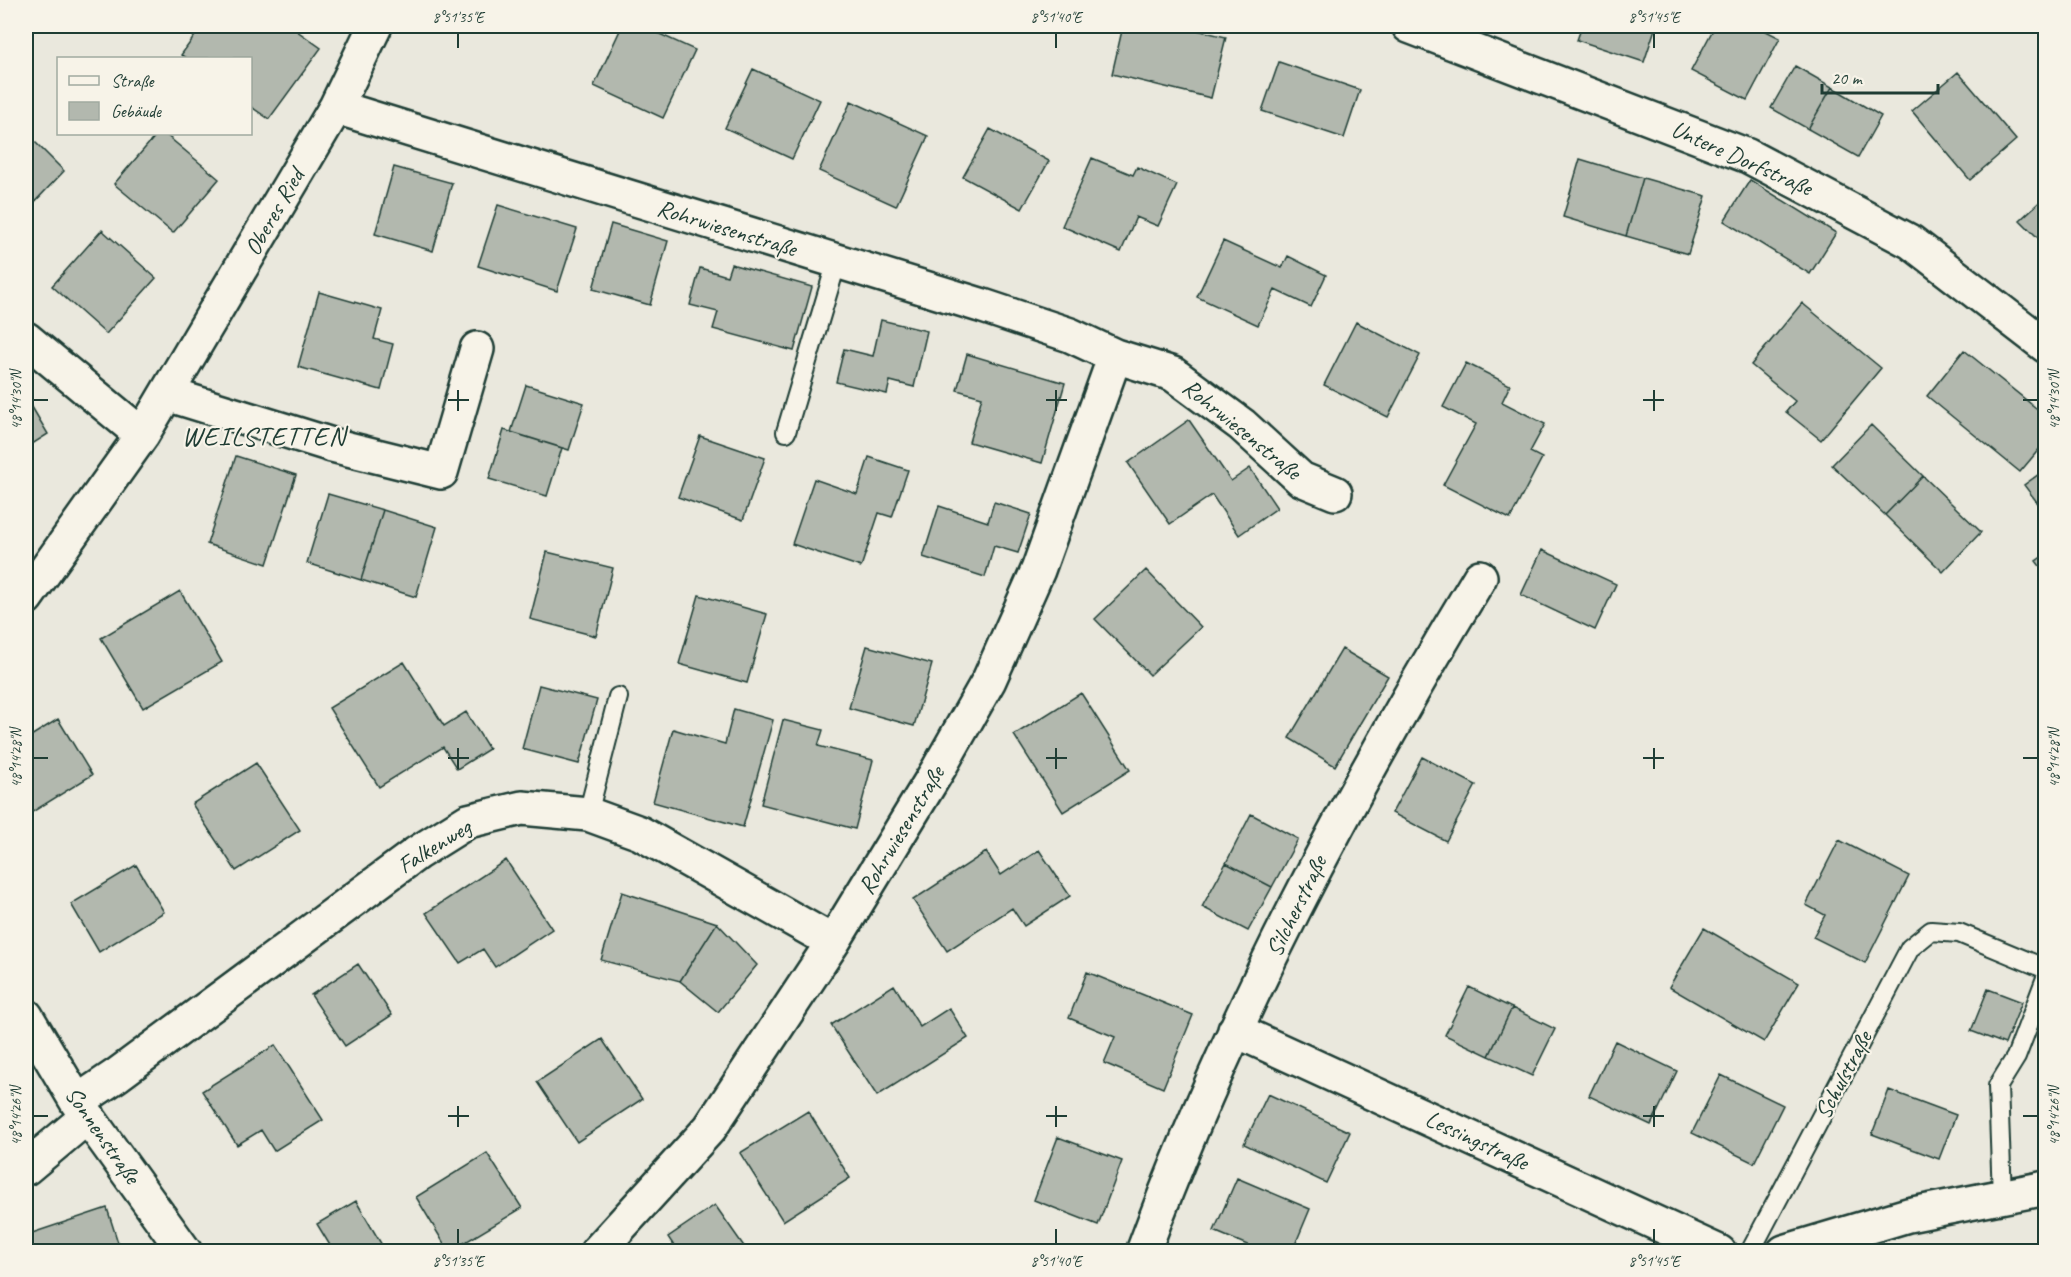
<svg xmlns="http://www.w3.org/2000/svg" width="2071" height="1277" viewBox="0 0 2071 1277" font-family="Caveat,sans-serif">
  <rect width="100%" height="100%" fill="#eae8dd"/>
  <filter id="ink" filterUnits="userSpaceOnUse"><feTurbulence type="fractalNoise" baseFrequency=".0167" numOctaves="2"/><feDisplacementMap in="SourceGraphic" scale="12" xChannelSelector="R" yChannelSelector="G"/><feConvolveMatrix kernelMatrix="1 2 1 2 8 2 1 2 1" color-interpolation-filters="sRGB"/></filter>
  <g filter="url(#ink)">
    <path fill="#b2b8ae" stroke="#1f3d34" stroke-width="1.5" d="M 202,26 L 290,26 L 321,48 L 269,119 L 250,106 L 250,58 L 186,58 L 181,55 Z
      M 622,26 L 642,26 L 695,50 L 663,118 L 594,86 Z
      M 1123,26 L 1180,26 L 1226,37 L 1211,98 L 1112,74 Z
      M 1582,26 L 1656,26 L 1644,62 L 1577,40 Z
      M 1715,26 L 1761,26 L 1760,28 L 1780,38 L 1747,100 L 1691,71 Z
      M 1279,62 L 1360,90 L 1344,138 L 1262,111 Z
      M 1795,66 L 1832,87 L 1808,129 L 1771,108 Z
      M 753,69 L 820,100 L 792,159 L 725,128 Z
      M 1958,72 L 2016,140 L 1970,180 L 1912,111 Z
      M 1832,87 L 1881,116 L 1858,157 L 1808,129 Z
      M 851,101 L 928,136 L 896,206 L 819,171 Z
      M 990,129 L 1049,161 L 1022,209 L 963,177 Z
      M 26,133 L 64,171 L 26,211 Z
      M 157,134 L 165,134 L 219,179 L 173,233 L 114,184 Z
      M 1092,158 L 1133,175 L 1137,167 L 1177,185 L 1158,226 L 1136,217 L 1121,252 L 1062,226 Z
      M 1580,159 L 1643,178 L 1626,236 L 1563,217 Z
      M 394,167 L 452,183 L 433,251 L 375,234 Z
      M 1643,178 L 1706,196 L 1688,254 L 1626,236 Z
      M 1750,180 L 1836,233 L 1810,274 L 1724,221 Z
      M 2046,196 L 2046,246 L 2020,220 Z
      M 498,205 L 577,229 L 557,291 L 478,266 Z
      M 611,224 L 668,241 L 650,305 L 593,289 Z
      M 102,230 L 156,278 L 106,334 L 52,286 Z
      M 1223,241 L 1282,268 L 1288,256 L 1326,275 L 1311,307 L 1275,290 L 1258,325 L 1197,297 Z
      M 731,264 L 812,287 L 794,351 L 713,329 L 718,312 L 690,305 L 700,268 L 727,276 Z
      M 319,292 L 382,310 L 374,339 L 393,344 L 381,390 L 298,367 Z
      M 1802,303 L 1881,368 L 1821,440 L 1786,412 L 1795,401 L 1751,365 Z
      M 881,320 L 927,331 L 914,387 L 890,381 L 887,394 L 836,382 L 844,349 L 873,356 Z
      M 1356,322 L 1420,355 L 1388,417 L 1324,385 Z
      M 1964,350 L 2046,416 L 2046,441 L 2020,472 L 1927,396 Z
      M 967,354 L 1065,383 L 1042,463 L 969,442 L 982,397 L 957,390 Z
      M 1466,363 L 1510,385 L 1502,402 L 1545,424 L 1530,452 L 1542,458 L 1510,519 L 1443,485 L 1476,424 L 1443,407 Z
      M 526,385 L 584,403 L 569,450 L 511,432 Z
      M 26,397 L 48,434 L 26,448 Z
      M 1189,420 L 1231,481 L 1250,468 L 1277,508 L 1239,535 L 1212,495 L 1170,524 L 1128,463 Z
      M 1871,425 L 1923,476 L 1885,515 L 1832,465 Z
      M 504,430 L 562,448 L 547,496 L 489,479 Z
      M 700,436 L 765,458 L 743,520 L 678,497 Z
      M 236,456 L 296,475 L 267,564 L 207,544 Z
      M 869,457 L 908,470 L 892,517 L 879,513 L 861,567 L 792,544 L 814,479 L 857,494 Z
      M 2046,469 L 2046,514 L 2024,485 Z
      M 1923,476 L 1981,532 L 1943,572 L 1885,515 Z
      M 328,494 L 383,510 L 361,580 L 307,563 Z
      M 994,502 L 1031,514 L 1018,553 L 994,546 L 985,577 L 923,557 L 939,506 L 988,522 Z
      M 383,510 L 437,527 L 416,597 L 361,580 Z
      M 1542,550 L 1616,584 L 1595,630 L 1521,595 Z
      M 547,552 L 613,568 L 596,636 L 530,619 Z
      M 2046,554 L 2046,574 L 2036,561 Z
      M 1146,570 L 1201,627 L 1150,675 L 1095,619 Z
      M 180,591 L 222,662 L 143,708 L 101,638 Z
      M 699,595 L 767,614 L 747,683 L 679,664 Z
      M 867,646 L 932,664 L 914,726 L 849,708 Z
      M 1342,649 L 1388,676 L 1335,766 L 1289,738 Z
      M 404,662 L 444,726 L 466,712 L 489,749 L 457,769 L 443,747 L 379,787 L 329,708 Z
      M 539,685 L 597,700 L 579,764 L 522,749 Z
      M 1081,693 L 1130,770 L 1063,812 L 1014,735 Z
      M 734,709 L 773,720 L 743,827 L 653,802 L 673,729 L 725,744 Z
      M 58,719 L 92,775 L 26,816 L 26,739 Z
      M 783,720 L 823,730 L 818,746 L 873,760 L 855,829 L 761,804 Z
      M 1422,757 L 1476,785 L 1446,841 L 1392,813 Z
      M 256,763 L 300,830 L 236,871 L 192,804 Z
      M 1251,814 L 1298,839 L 1272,887 L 1226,863 Z
      M 1839,840 L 1909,876 L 1865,963 L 1813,937 L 1825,915 L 1806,905 Z
      M 1039,850 L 1070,896 L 1024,926 L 1012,908 L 947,951 L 913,900 L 986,852 L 1001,875 Z
      M 506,860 L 552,929 L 495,967 L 483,949 L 460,963 L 426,913 Z
      M 1226,863 L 1272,887 L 1248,931 L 1202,907 Z
      M 136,865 L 164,912 L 99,952 L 71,904 Z
      M 622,892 L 717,923 L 680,981 L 601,960 Z
      M 717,923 L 757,965 L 718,1012 L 680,981 Z
      M 1704,928 L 1799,983 L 1764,1042 L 1669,987 Z
      M 358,964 L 392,1015 L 345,1046 L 311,995 Z
      M 1087,972 L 1193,1015 L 1163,1088 L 1104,1063 L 1115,1037 L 1069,1018 Z
      M 894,985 L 920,1027 L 949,1008 L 968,1038 L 877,1096 L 831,1025 Z
      M 1469,987 L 1512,1008 L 1489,1056 L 1445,1035 Z
      M 1988,989 L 2022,1002 L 2005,1044 L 1971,1031 Z
      M 1512,1008 L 1555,1029 L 1532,1076 L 1489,1056 Z
      M 602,1039 L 642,1099 L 577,1142 L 537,1082 Z
      M 1615,1041 L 1677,1071 L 1651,1125 L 1589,1096 Z
      M 275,1045 L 323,1120 L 274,1151 L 261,1130 L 237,1145 L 202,1091 Z
      M 1721,1075 L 1783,1105 L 1754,1163 L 1692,1133 Z
      M 1889,1090 L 1956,1115 L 1939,1159 L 1872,1134 Z
      M 1268,1094 L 1350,1132 L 1326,1183 L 1244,1144 Z
      M 808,1111 L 850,1178 L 783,1221 L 740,1153 Z
      M 1058,1137 L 1122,1161 L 1098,1225 L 1034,1200 Z
      M 487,1153 L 522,1208 L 449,1252 L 416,1197 Z
      M 1237,1178 L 1310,1209 L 1292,1252 L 1264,1252 L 1214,1231 Z
      M 356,1201 L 386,1252 L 334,1252 L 317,1224 Z
      M 715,1205 L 748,1252 L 678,1252 L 668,1237 Z
      M 107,1208 L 121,1252 L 26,1252 L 26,1235 Z"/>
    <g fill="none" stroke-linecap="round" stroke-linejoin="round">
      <g stroke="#1f3d34" stroke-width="22">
        <path id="service" d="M 786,432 L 837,261
          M 588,814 L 618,697
          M 2002,1197 L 1998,1086 L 2016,1057 L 2046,978
          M 1750,1252 L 1910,948 L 1931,931 L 1959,933 L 2046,969"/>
      </g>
      <g stroke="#1f3d34" stroke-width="38">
        <path id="minor" d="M 336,107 L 980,305 L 1070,335 L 1115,356 L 1038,570 L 989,680 L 939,768 L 833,942 L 710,1128 L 597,1252
          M 26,339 L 142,435
          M 1115,356 L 1173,374 L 1242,425 L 1301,479 L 1335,493
          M 167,394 L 332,445 L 441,472 L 477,349
          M 26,598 L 142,435 L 336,107 L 375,26
          M 26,1016 L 77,1102 L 185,1252
          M 1235,1030 L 1719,1252
          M 77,1102 L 117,1075 L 417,853 L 468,821 L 522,808 L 588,814 L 640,833 L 833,942
          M 26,1168 L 88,1116
          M 1143,1252 C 1231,1015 1350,792 1480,577
          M 1784,1252 L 1908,1215 L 2046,1188"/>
      </g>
      <g stroke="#1f3d34" stroke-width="38">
        <path id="tertiary" d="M 1409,26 L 1748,156 L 1911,242 L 2046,346"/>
      </g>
      <use href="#service" stroke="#f7f3e8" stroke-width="18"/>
      <use href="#minor" stroke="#f7f3e8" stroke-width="33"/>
      <use href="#tertiary" stroke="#f7f3e8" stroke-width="33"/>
    </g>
  </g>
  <path fill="none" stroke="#1f3d34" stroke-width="2" d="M 458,33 L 458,48M 1056,33 L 1056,48M 1654,33 L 1654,48M 458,390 L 458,411M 1056,390 L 1056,411M 1654,390 L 1654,411M 33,400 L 48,400M 448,400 L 469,400M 1046,400 L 1067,400M 1643,400 L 1664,400M 2023,400 L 2038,400M 458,748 L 458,769M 1056,748 L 1056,769M 1654,748 L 1654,769M 33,758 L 48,758M 448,758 L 469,758M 1046,758 L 1067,758M 1643,758 L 1664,758M 2023,758 L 2038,758M 458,1106 L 458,1127M 1056,1106 L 1056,1127M 1654,1106 L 1654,1127M 33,1116 L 48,1116M 448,1116 L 469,1116M 1046,1116 L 1067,1116M 1643,1116 L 1664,1116M 2023,1116 L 2038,1116M 458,1229 L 458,1244M 1056,1229 L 1056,1244M 1654,1229 L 1654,1244"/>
  <g text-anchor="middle" stroke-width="4.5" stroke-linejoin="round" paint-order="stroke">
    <g font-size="24" fill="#1f3d34" stroke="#f7f3e8">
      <text transform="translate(1742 158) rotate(24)" y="8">Untere Dorfstraße</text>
      <text transform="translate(274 212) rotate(-60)" y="8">Oberes Ried</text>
      <text transform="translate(727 228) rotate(17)" y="8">Rohrwiesenstraße</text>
      <text transform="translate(1242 429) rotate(39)" y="8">Rohrwiesenstraße</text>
      <text transform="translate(901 830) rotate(-59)" y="8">Rohrwiesenstraße</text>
      <text transform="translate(434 846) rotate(-32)" y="8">Falkenweg</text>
      <text transform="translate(1296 906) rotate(-64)" y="8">Silcherstraße</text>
      <text transform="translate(1843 1075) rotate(-62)" y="8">Schulstraße</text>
      <text transform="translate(103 1135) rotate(55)" y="8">Sonnenstraße</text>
      <text transform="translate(1477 1140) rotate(25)" y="8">Lessingstraße</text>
    </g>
    <g font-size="27" letter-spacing="1.5" fill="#1f3d34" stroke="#f7f3e8">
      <text x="264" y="445">WEILSTETTEN</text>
    </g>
  </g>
  <rect width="2071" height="1277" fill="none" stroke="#f7f3e8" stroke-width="66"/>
  <rect x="57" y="57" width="195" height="78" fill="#f7f3e8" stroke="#a1aaa0" stroke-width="1.5"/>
  <rect x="69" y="76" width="30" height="9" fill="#f7f3e8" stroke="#a1aaa0" stroke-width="1.5"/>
  <text x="111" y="87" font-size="18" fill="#1f3d34">Straße</text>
  <rect x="69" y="102" width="30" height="18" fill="#b2b8ae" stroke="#a1aaa0" stroke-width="1.5"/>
  <text x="111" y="117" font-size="18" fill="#1f3d34">Gebäude</text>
  <path d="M1822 84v9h116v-9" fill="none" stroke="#1f3d34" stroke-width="3"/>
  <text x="1831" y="84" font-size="18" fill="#1f3d34" stroke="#f7f3e8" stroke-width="4.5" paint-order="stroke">20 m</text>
  <rect x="33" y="33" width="2005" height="1211" fill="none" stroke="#1f3d34" stroke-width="2"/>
  <g font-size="15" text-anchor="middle" fill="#1f3d34">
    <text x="458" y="22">8°51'35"E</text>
    <text x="1056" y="22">8°51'40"E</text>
    <text x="1654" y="22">8°51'45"E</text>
    <text transform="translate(16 400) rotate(-90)" y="5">48°14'30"N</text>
    <text transform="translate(2054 400) rotate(-90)" y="5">48°14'30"N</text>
    <text transform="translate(16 758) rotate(-90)" y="5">48°14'28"N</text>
    <text transform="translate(2054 758) rotate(-90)" y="5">48°14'28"N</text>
    <text transform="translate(16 1116) rotate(-90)" y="5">48°14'26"N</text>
    <text transform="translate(2054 1116) rotate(-90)" y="5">48°14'26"N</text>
    <text x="458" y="1266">8°51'35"E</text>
    <text x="1056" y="1266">8°51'40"E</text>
    <text x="1654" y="1266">8°51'45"E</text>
  </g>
</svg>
